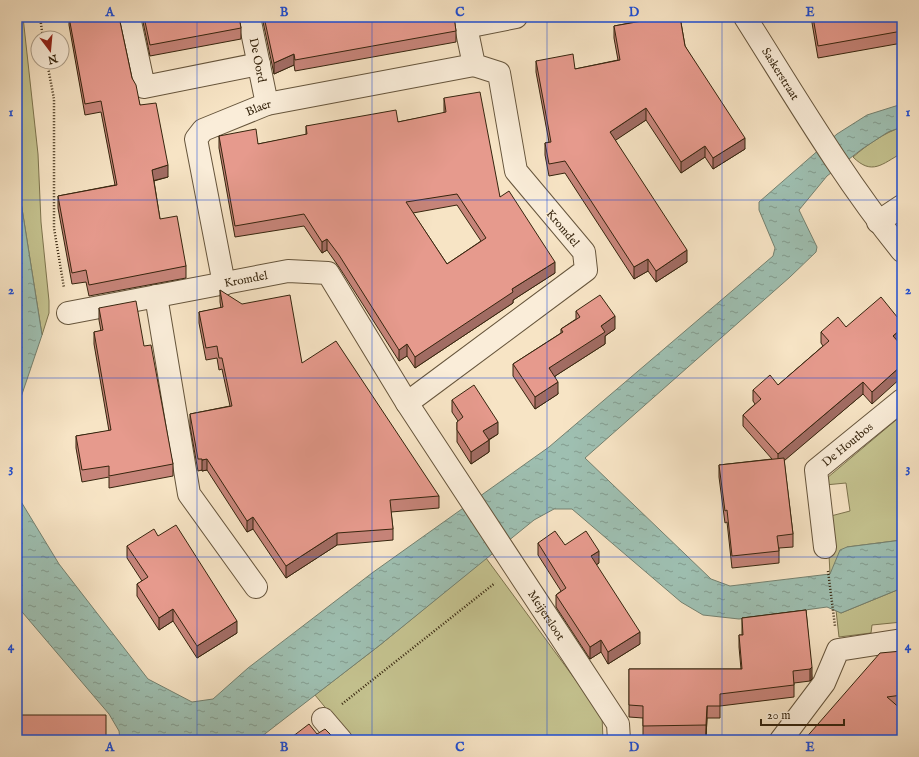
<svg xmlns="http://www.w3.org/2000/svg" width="919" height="757" viewBox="0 0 919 757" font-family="'IM FELL English',serif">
  <defs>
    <pattern id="water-ripples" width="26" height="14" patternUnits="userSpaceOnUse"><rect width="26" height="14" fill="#9ebfb1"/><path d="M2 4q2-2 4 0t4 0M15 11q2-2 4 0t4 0" fill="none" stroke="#829b8e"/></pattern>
  </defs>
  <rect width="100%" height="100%" fill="#f7e4c5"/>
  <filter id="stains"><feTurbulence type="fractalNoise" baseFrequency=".005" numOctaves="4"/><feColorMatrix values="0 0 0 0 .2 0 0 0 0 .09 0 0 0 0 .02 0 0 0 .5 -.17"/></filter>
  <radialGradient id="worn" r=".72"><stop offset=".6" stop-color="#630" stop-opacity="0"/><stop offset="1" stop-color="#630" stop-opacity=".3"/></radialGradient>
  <path fill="#c4c28f" stroke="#7d744e" d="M 17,17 L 23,17 L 38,154 L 41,222 L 49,301 L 49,313 L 42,335 L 17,177 Z
    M 902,127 L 902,153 C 882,164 872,176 853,157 C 868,144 884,133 902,127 Z
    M 902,415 L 902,540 L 847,547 L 830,574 L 827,517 L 850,511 L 846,483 L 825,485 L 827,478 Z
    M 486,558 L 602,716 L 603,740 L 352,740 L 315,695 L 380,645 Z
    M 902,588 L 902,622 L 872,625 L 871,633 L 839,637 L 836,610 L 841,613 Z"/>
  <path fill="url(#water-ripples)" stroke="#748170" d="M 902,104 L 902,127 L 888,132 L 862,149 L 827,176 L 799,210 L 817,247 L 816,252 L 790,277 L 585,458 L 711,579 L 730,586 L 830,574 L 840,550 L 847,547 L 902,540 L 902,588 L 841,613 L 827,607 L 739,619 L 703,615 L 681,602 L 572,509 L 554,509 L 534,520 L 380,645 L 257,740 L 120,740 L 119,731 L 109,714 L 17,606 L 17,495 L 59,564 L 148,679 L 192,702 L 213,699 L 248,668 L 372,573 L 549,447 L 773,256 L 775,248 L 759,210 L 759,202 L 837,134 L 867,115 Z
    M 17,177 L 42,335 L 17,409 Z"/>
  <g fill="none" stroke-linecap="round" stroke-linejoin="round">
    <g stroke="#66553c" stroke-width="24">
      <g id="street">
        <path d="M 129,17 L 144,87 L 259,64"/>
        <path id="s1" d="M 249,17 L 267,104"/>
        <path id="s2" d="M 745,17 C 795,96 843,178 902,251"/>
        <path d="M 466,27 L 516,17"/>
        <path d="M 878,222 L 902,206"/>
        <path id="s3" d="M 224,284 L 196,139 L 203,130 L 267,104 L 474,65"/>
        <path d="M 156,296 L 189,494 L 256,587"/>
        <path id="s4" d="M 68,313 L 288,271 L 328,273 L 407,403 L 618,724 L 619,740"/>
        <path d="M 407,403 L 586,270 L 584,252 L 516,171 L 499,73 L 474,65 L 464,17"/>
        <path id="s5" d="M 825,547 L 816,470 L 902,400"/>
        <path d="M 323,719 L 341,740"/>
        <path d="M 781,740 L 824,683 L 838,650 L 902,640"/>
      </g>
    </g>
    <path stroke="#36250e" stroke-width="2.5" stroke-dasharray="1 2" stroke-linecap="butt" d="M 40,17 L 43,38
      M 47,62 L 54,99 L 54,228 L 64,288
      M 828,571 L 835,626
      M 342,704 L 495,583"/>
    <use href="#street" stroke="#faedd9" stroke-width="22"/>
  </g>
  <path fill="#c68479" stroke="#36250e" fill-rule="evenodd" d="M 69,17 L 119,17 L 132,78 L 140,105 L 168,177 L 154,181 L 160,219 L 186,266 L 186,278 L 89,296 L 86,282 L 72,284 L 58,208 L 58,196 L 115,185 L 101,112 L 85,115 L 69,25 Z
    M 142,17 L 239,17 L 241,28 L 241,39 L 150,56 Z
    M 262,17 L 454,17 L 456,31 L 456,42 L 295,71 L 294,65 L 274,74 Z
    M 640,17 L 680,17 L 685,46 L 745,149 L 713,169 L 705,157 L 681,173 L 646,120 L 615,140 L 687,262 L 656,282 L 648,271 L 634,279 L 565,173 L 549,176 L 545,155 L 545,143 L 549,142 L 536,72 L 536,61 L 575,69 L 618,60 L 614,38 L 614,26 L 640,21 Z
    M 811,17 L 902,17 L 902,43 L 818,58 Z
    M 444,98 L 500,197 L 555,273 L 513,300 L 513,303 L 415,368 L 407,356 L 399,361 L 339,267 L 327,250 L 322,253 L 304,226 L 235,237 L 219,148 L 219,136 L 258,144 L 306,135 L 306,126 L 398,122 L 444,113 ZM 457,205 L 481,241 L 447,264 L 413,213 Z
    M 220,290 L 302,363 L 439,496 L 439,508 L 391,512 L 393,529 L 393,540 L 337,545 L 286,578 L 253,529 L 247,532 L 207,470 L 202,471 L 202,470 L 198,471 L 190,426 L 190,414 L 230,406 L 222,369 L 219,370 L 217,358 L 206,360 L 199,323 L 199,312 L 221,308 L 220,302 Z
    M 99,308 L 144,346 L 173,464 L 173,476 L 109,488 L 109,477 L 82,482 L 76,448 L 76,436 L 109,431 L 94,344 L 94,332 L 101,331 L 99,320 Z
    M 576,311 L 615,329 L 605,336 L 605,344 L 555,376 L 558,394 L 535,409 L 513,376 L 513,364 L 561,333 L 561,329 L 576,319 Z
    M 902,323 L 902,340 L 899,342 L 872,404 L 863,394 L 784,460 L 793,534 L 793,547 L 779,548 L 779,563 L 732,568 L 727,522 L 725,523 L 719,477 L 719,465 L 772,459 L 743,426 L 743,415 L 755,404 L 753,401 L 753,390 L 778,385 L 823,346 L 821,343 L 821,332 L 846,327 Z
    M 452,400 L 498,434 L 489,440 L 489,452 L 471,464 L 457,442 L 457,422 L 458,421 L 452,412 Z
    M 158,536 L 237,633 L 197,658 L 173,621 L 159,630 L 137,596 L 137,584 L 142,581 L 127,558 L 127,546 Z
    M 538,543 L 565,545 L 599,563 L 596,565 L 640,644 L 608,664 L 601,652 L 590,659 L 556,607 L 556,595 L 561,591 L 538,555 Z
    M 806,610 L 812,679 L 810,681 L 794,683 L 794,697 L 720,706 L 720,718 L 707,718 L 706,737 L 643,738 L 643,718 L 629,717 L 629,669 L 741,669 L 739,647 L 739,635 L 742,635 L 742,618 Z
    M 902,651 L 902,706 L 898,706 L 804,740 Z"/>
  <path fill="#a16c63" stroke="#36250e" d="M 294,54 L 294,65 L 274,74 L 274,63 Z
    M 646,108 L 646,120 L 610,144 L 610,132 Z
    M 745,138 L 745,149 L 713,169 L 713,158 Z
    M 705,146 L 705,157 L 681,173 L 681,162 Z
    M 168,165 L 168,177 L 152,181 L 152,170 Z
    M 327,239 L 327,250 L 322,253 L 322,242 Z
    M 687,250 L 687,262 L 656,282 L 656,271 Z
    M 648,259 L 648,271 L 634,279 L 634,267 Z
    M 555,262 L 555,273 L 513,300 L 513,303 L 415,368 L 415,357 L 512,289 Z
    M 615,316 L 615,329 L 605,336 L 605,344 L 549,380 L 549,368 L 601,326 Z
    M 902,328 L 902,340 L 893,347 L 893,336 Z
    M 407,344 L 407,356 L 399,361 L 399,350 Z
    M 902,365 L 902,377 L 872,404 L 872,392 Z
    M 558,382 L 558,394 L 535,409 L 535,397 Z
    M 863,382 L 863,394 L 778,466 L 778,454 Z
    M 498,422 L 498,434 L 483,443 L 483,431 Z
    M 489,440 L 489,452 L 471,464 L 471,452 Z
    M 207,459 L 207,470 L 202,471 L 202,460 Z
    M 253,517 L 253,529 L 247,532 L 247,521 Z
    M 337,533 L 337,545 L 286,578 L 286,566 Z
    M 599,551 L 599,563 L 591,568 L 591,556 Z
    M 173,609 L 173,621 L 159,630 L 159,618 Z
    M 237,621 L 237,633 L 197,658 L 197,646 Z
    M 640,632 L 640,644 L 608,664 L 608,652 Z
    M 601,640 L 601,652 L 590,659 L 590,647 Z
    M 812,667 L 812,679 L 810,681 L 810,669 Z
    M 707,706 L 707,718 L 706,737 L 706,725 Z"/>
  <path fill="#e69a8d" stroke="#36250e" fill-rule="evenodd" d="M 69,17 L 119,17 L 132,78 L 136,85 L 140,105 L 156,103 L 168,165 L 152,170 L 160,219 L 177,216 L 186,266 L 89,285 L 86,270 L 72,273 L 58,196 L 117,185 L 101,101 L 85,104 Z
    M 144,17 L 239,17 L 241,28 L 150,45 Z
    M 264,17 L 454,17 L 456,31 L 295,60 L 294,54 L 274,63 Z
    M 642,17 L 680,17 L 685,46 L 745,138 L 713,158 L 705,146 L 681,162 L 646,108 L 610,132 L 687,250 L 656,271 L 648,259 L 634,267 L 565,161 L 549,164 L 545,143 L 551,142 L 536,61 L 573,54 L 575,69 L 620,60 L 614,26 L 642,21 Z
    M 813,17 L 902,17 L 902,31 L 818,46 Z
    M 480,92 L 500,197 L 509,191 L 555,262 L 512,289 L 513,292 L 415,357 L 407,344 L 399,350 L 339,255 L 327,239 L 322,242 L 304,214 L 235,226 L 219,136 L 256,129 L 258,144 L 307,134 L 306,126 L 396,110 L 398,122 L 446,112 L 444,98 ZM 457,194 L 486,238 L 447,264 L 406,202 Z
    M 220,290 L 242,304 L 290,295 L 302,363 L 336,341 L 439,496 L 390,500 L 393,529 L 337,533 L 286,566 L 253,517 L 247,521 L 207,459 L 202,460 L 202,459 L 198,459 L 190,414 L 232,406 L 222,358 L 219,358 L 217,346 L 206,348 L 199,312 L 223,307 Z
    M 600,295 L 615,316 L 601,326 L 605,332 L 549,368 L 558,382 L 535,397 L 513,364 L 563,332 L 561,329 L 580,317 L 576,311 Z
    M 881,297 L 902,323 L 902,328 L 893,336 L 902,346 L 902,365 L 872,392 L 863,382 L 778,454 L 743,415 L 761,399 L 753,390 L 770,375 L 778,385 L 829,341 L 821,332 L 838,317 L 846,327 Z
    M 136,301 L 144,346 L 151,345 L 173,464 L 109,476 L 109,466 L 82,470 L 76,436 L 111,430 L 94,332 L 103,330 L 99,308 Z
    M 474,385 L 498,422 L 483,431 L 489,440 L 471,452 L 457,430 L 457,422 L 463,417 L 452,400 Z
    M 784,458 L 793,534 L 777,536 L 779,551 L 732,556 L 727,510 L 725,511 L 719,465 Z
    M 176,525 L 237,621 L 197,646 L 173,609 L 159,618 L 137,584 L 148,577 L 127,546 L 154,529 L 158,536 Z
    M 555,531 L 565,545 L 586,531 L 599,551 L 591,556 L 640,632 L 608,652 L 601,640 L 590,647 L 556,595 L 566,588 L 538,543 Z
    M 806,610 L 812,667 L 810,669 L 793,671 L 794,685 L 720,694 L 720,706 L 707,706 L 706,725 L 643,726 L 643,706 L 629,705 L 629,669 L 742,669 L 739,635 L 743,635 L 742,618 Z
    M 902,651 L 902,695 L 887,697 L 902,710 L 902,740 L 804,740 L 880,653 Z
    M 17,715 L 106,715 L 106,740 L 17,740 Z
    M 309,724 L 317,734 L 325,729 L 336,740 L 338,740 L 288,740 Z"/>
  <path fill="none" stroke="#1d4ed8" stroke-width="1" stroke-opacity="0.55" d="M 197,17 L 197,740M 372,17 L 372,740M 547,17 L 547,740M 722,17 L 722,740M 17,200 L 902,200M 17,378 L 902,378M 17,557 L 902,557"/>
  <g text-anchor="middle" stroke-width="3" stroke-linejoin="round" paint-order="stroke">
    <g font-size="12" fill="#36250e" stroke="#faedd9">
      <text dy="4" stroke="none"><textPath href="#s1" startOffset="44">De Oord</textPath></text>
      <text dy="4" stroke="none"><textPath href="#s2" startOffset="67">Saskerstraat</textPath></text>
      <text dy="4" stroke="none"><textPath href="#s3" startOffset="219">Blaer</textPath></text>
      <text transform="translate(563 228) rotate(50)" y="4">Kromdel</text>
      <text dy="4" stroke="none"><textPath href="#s4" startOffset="181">Kromdel</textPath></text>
      <text dy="4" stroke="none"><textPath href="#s5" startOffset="118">De Houtbos</textPath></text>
      <text dy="4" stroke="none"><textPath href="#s4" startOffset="670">Meijersloot</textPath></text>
    </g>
  </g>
  <rect width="919" height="757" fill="none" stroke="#f7e4c5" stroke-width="44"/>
  <g transform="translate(50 50) rotate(164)"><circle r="19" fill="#faedd9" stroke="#ac9d88"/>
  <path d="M0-3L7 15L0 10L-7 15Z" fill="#8f2418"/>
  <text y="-6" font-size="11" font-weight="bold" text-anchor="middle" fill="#36250e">N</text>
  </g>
  <path d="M761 719v6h83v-6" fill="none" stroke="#36250e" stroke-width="2"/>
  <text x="767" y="719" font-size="12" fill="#36250e" stroke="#faedd9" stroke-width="3" paint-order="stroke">20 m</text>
  <rect x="22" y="22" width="875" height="713" fill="none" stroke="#1d4ed8" stroke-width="1.5"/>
  <g font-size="13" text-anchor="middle" font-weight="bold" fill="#1d4ed8">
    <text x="110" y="16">A</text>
    <text x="284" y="16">B</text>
    <text x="460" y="16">C</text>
    <text x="634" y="16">D</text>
    <text x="810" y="16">E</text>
    <text x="11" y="116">1</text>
    <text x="908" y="116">1</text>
    <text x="11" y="294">2</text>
    <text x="908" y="294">2</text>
    <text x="11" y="472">3</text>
    <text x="908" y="472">3</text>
    <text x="11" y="650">4</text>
    <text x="908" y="650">4</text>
    <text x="110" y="751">A</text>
    <text x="284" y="751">B</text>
    <text x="460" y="751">C</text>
    <text x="634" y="751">D</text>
    <text x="810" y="751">E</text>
  </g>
  <rect width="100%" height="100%" filter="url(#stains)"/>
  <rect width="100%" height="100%" fill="url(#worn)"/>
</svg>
